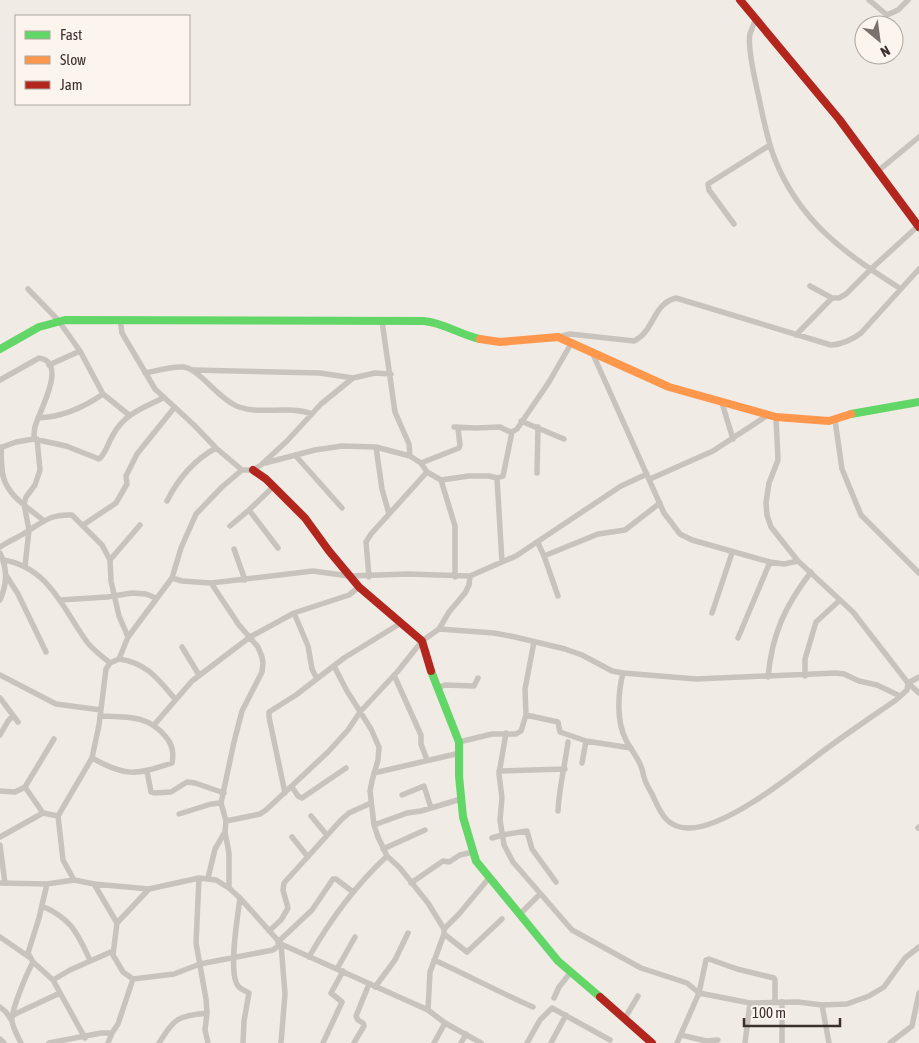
<svg xmlns="http://www.w3.org/2000/svg" width="919" height="1043" viewBox="0 0 919 1043" font-family="'Asap Condensed',sans-serif">
  <rect width="100%" height="100%" fill="#f0ebe5"/>
  <g fill="none" stroke-linecap="round" stroke-linejoin="round">
    <path stroke="#c9c3be" stroke-width="5.5" d="M 869,0 L 887,15 L 898,10 L 908,0
      M 755,20 C 754,25 751,30 750,34 C 747,46 756,85 759,98 C 763,118 767,138 774,157 C 799,222 846,254 901,289
      M 878,171 L 919,137
      M 734,224 L 709,190 L 708,184 L 770,145
      M 28,289 L 58,320 L 80,351 L 103,394 L 129,415
      M 832,298 L 839,298 L 846,294 L 871,269 L 918,226
      M 120,319 L 122,333 L 155,389 L 194,425 L 216,448 L 242,470 L 253,470 L 261,465 L 287,441 L 321,404 L 353,378 L 375,373 L 391,374
      M 382,321 L 395,412 L 409,444 L 410,456
      M 796,335 L 832,298 L 810,286
      M 558,337 L 570,334 L 634,341 C 655,331 652,304 676,298 L 831,345 C 843,344 852,340 861,333 L 919,269
      M 592,352 L 664,513 L 680,534 L 692,540 L 770,562 L 784,564 L 798,561
      M 49,365 L 80,351
      M 193,370 L 320,373 L 353,378
      M 145,373 C 156,371 171,366 183,367 C 199,368 219,400 239,407 C 262,415 289,405 312,414
      M 0,380 L 39,358 C 69,362 38,413 35,427 C 34,431 34,435 34,439
      M 722,403 L 733,439
      M 776,417 L 778,460 L 769,483 L 766,503 L 767,515 L 771,527 L 798,561 L 853,612 L 908,683 L 919,693
      M 38,418 C 62,417 83,408 103,394
      M 835,420 L 842,469 L 861,515 L 919,573
      M 521,421 L 564,439
      M 454,427 L 476,428 L 500,427 L 508,431 L 512,432
      M 1,447 C 2,459 0,473 6,484 C 13,499 31,510 43,520
      M 376,447 L 382,489 L 389,514
      M 0,448 L 16,442 L 34,439 L 66,446 L 99,459 C 106,453 108,443 113,435 C 124,414 143,408 163,398
      M 295,455 L 342,508
      M 265,463 L 315,450 L 342,446 L 376,447 L 410,456 L 421,463 L 427,472 L 441,480 L 469,476 L 489,476 L 497,478 L 502,562
      M 421,463 L 459,448 L 460,445 L 458,428
      M 537,473 L 538,427
      M 497,478 L 503,476 L 512,432 L 517,429 L 549,382 L 572,342
      M 650,479 L 713,451 L 768,415
      M 441,480 L 455,526 L 455,577
      M 167,501 C 178,479 194,460 216,448
      M 249,510 L 278,548
      M 83,525 L 116,503 L 127,484 L 126,476 L 137,454 L 174,408
      M 230,526 L 249,510 L 273,487
      M 538,543 L 544,556
      M 0,547 C 9,541 19,537 28,531 C 44,521 51,514 72,515 L 102,545 L 110,560 L 111,581 L 119,616 L 128,637
      M 234,549 L 245,580
      M 0,553 C 8,570 7,584 0,600
      M 3,560 C 49,567 63,609 87,642 C 93,650 102,656 110,663
      M 110,560 L 140,525
      M 25,566 L 29,530 L 24,504 L 26,497 L 35,485 L 40,470 L 37,439
      M 6,575 L 18,594 L 46,652
      M 369,577 L 366,542 L 371,534 L 427,472
      M 172,578 L 182,581 L 211,583 L 313,571 L 349,576 L 408,574 L 470,576 L 516,556 L 621,486 L 647,474
      M 558,596 L 544,556 L 598,534 L 625,530 L 660,503
      M 60,600 L 107,597 L 132,593 L 146,594 L 156,598
      M 294,613 L 308,646 L 312,669 L 317,679
      M 712,613 L 732,553
      M 439,629 L 494,633 L 515,637 L 565,649 L 582,655 L 612,671 L 623,673 L 696,679 L 836,673 L 844,674 L 859,681 L 877,685 L 900,696
      M 738,638 L 770,562
      M 182,647 L 199,675
      M 119,659 C 147,663 158,679 175,699
      M 334,666 L 347,691 L 371,729 L 379,747 L 378,760 L 372,781 L 370,791 L 374,825 L 378,837 L 387,856 L 400,868 L 428,903 L 444,929 L 444,934 L 430,972 L 428,1010
      M 623,673 C 618,693 616,721 626,740 C 631,751 641,760 643,773 C 644,781 648,787 652,794 C 660,811 665,827 687,828 C 723,830 790,777 818,755 C 843,736 870,718 896,700 L 907,690 L 908,683 L 919,677
      M 0,675 L 56,704 L 101,710
      M 394,675 L 421,735 L 421,744 L 427,760
      M 805,676 L 805,659 L 816,622 L 840,600
      M 768,677 C 772,634 785,606 811,572
      M 437,688 L 445,685 L 474,686 L 478,678
      M 0,698 L 18,722
      M 526,715 L 558,722 L 560,732 L 586,741 L 631,748
      M 154,725 L 192,681 L 250,637 L 294,613 L 349,595 L 359,587
      M 506,733 L 499,774 L 502,798 L 500,820 L 504,845 L 513,862 L 572,930 L 641,968 L 687,983 L 699,993 L 750,1003 L 798,1002 L 822,1005 L 847,1004 L 869,996 L 884,987 L 905,958 L 919,947
      M 0,735 L 8,721 L 13,716
      M 459,742 L 492,734 L 516,734 L 521,731 L 526,715 L 525,689 L 534,642
      M 92,758 C 126,777 135,775 172,763 C 174,753 173,745 166,737 C 148,715 127,717 101,716
      M 582,763 L 586,741
      M 147,771 L 151,792 L 154,793 L 171,792 L 187,782 L 195,783 L 224,793
      M 499,771 L 565,769
      M 374,773 L 460,753
      M 25,787 L 43,813 L 58,816
      M 292,787 L 298,796 L 302,798 L 346,768
      M 0,791 L 15,792 L 25,787 L 54,739
      M 285,793 L 269,717 L 269,712 L 296,695 L 344,658 L 401,623
      M 402,795 L 424,786 L 431,808
      M 558,811 C 559,788 565,765 568,742
      M 179,814 L 211,804 L 221,803
      M 311,816 L 326,834
      M 226,821 L 260,814 L 266,810 L 328,752 L 348,730 L 360,712 L 398,671 L 422,641 L 439,629 L 449,612 L 465,593 L 469,585 L 470,576
      M 374,825 L 407,813 L 421,811 L 461,799
      M 918,828 L 919,827
      M 225,832 L 229,853 L 229,888
      M 0,837 L 43,813
      M 292,837 L 308,857
      M 492,838 L 502,835 L 527,831 L 532,849 L 556,882
      M 0,845 L 5,883
      M 383,849 L 425,830
      M 199,878 L 196,943 L 206,999 L 207,1013 L 205,1030 L 208,1043
      M 208,878 L 215,849 L 225,832 L 226,821 L 221,803 L 234,742 L 242,711 L 262,672 L 263,663 L 262,657 L 258,647 L 239,625 L 211,583
      M 74,880 L 63,860 L 58,816 L 92,758 L 99,725 L 106,669 L 110,663 L 119,659 L 128,637 L 172,578 L 181,548 L 196,514 L 222,487 L 242,470
      M 0,883 L 47,884 L 74,880 L 94,884 L 149,889 L 199,878 L 216,880 L 229,888 L 240,898 L 281,944 L 428,1010 L 445,1023 L 481,1043
      M 411,883 L 443,861 L 449,862 L 460,855 L 473,852
      M 47,884 L 39,918 L 28,953 L 33,962 L 53,980 L 85,1038
      M 94,884 L 117,923
      M 149,889 L 117,923 L 113,955 L 123,972 L 133,979 L 174,974 L 200,964 L 273,950 L 281,944 L 285,994 L 281,1043
      M 240,898 C 238,915 227,976 239,987 C 242,990 246,991 249,993 L 244,1021 L 243,1043
      M 42,906 C 72,919 77,933 90,960
      M 519,915 L 540,894
      M 444,929 L 459,914 L 489,878
      M 269,931 L 281,920 L 288,908 L 283,890 L 284,883 L 341,820 L 349,813 L 371,803
      M 444,934 L 467,952 L 502,919
      M 0,937 L 29,957
      M 278,942 L 312,910 L 333,879 L 336,879 L 353,892
      M 309,957 C 330,920 356,885 387,856
      M 434,960 C 467,975 499,992 533,1007
      M 337,969 L 355,937
      M 53,980 L 70,970 L 113,951
      M 375,987 L 395,960 L 408,933
      M 554,998 L 559,987 L 571,972
      M 822,1005 L 829,1043
      M 0,1007 L 6,1012 L 12,1021
      M 13,1015 L 60,993
      M 625,1018 L 638,996
      M 681,1035 L 706,1041 L 718,1040
      M 0,1039 L 4,1043
      M 21,1043 C 18,1037 13,1028 12,1021 C 11,1010 27,973 33,962
      M 49,1043 L 101,1033 L 112,1033
      M 108,1043 L 112,1033 L 118,1024 L 133,979
      M 159,1043 C 176,1017 176,1017 207,1013
      M 323,1043 L 342,1002 L 331,993 L 343,971
      M 354,1043 L 364,1026 L 363,1023 L 358,1020 L 356,1016 L 369,984
      M 434,1043 L 445,1023
      M 461,1043 L 466,1034
      M 527,1043 L 540,1020 L 552,1008 L 610,1040
      M 551,1043 L 566,1015
      M 677,1043 L 699,993 L 706,960 L 709,959 L 737,969 L 774,978 L 775,980 L 775,1002
      M 745,1043 L 750,1003
      M 782,1043 L 782,1002
      M 890,1043 L 912,1026 L 919,993"/>
    <path stroke="#63d668" stroke-width="8" d="M 0,349 L 39,327 L 65,320 L 424,321 C 444,323 461,335 480,339
      M 851,414 L 919,402
      M 431,671 L 459,742 L 459,776 L 463,817 L 476,861 L 558,961 L 600,997"/>
    <path stroke="#ff974d" stroke-width="8" d="M 480,339 L 500,342 L 558,337 L 669,387 L 776,417 L 829,421 L 851,414"/>
    <path stroke="#b3261e" stroke-width="8" d="M 740,0 L 839,119 L 919,227
      M 253,470 L 266,479 L 305,518 L 329,551 L 359,587 L 422,641 L 431,671
      M 600,997 L 652,1043"/>
  </g>
  <rect x="15" y="15" width="175" height="90" fill="#fbf5ee" stroke="#aea6a0"/>
  <rect x="25" y="31" width="25" height="8" fill="#63d668" stroke="#aea6a0"/>
  <text x="60" y="40" font-size="15" fill="#3b302b">Fast</text>
  <rect x="25" y="56" width="25" height="8" fill="#ff974d" stroke="#aea6a0"/>
  <text x="60" y="65" font-size="15" fill="#3b302b">Slow</text>
  <rect x="25" y="81" width="25" height="8" fill="#b3261e" stroke="#aea6a0"/>
  <text x="60" y="90" font-size="15" fill="#3b302b">Jam</text>
  <g transform="translate(879 40) rotate(151)"><circle r="24" fill="#fbf5ee" stroke="#aea6a0"/>
  <path d="M0-4L9 19L0 12L-9 19Z" fill="#7a716c"/>
  <text y="-8" font-size="14" font-weight="bold" text-anchor="middle" fill="#3b302b">N</text>
  </g>
  <path d="M744 1018v8h96v-8" fill="none" stroke="#3b302b" stroke-width="2.5"/>
  <text x="752" y="1018" font-size="15" fill="#3b302b" stroke="#fbf5ee" stroke-width="4" paint-order="stroke">100 m</text>
</svg>
